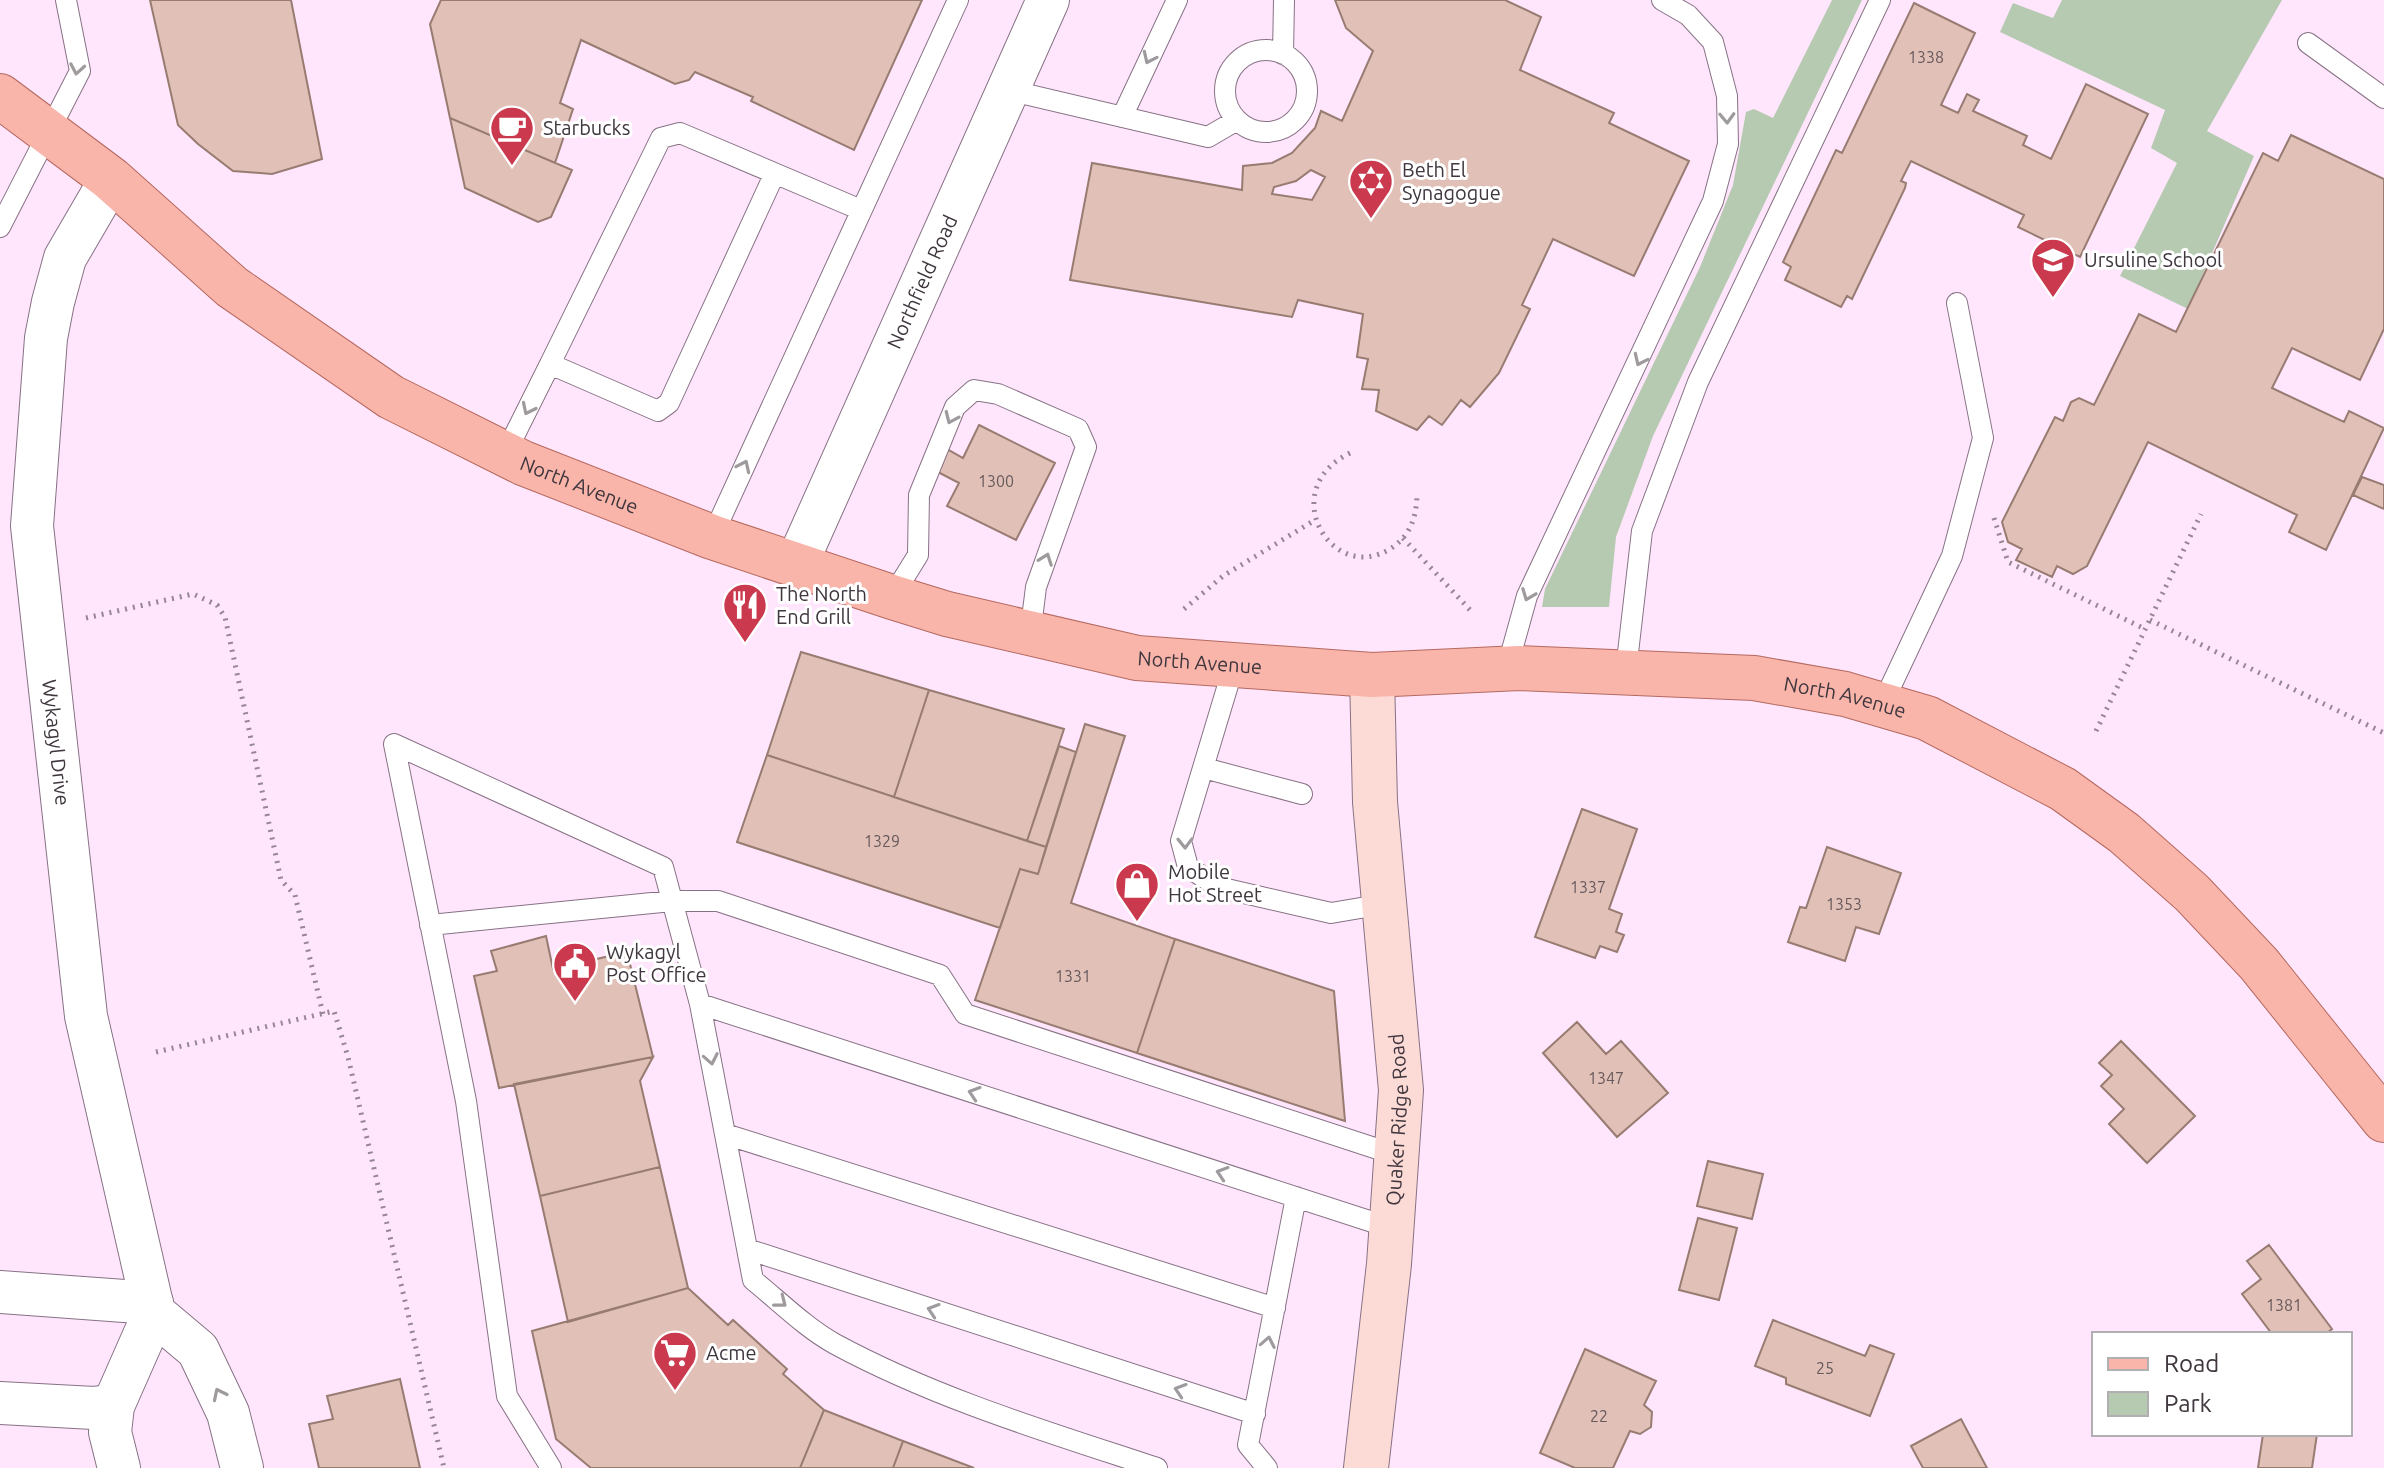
<svg xmlns="http://www.w3.org/2000/svg" width="2384" height="1468" viewBox="0 0 2384 1468" font-family="Ubuntu,sans-serif">
  <rect width="100%" height="100%" fill="#ffe6fc"/>
  <path fill="#b5cab1" d="M 1832,0 L 1862,0 L 1653,436 L 1616,537 L 1609,607 L 1542,607 L 1545,589 L 1700,267 L 1733,185 L 1746,112 L 1754,109 L 1773,118 Z
    M 2062,0 L 2282,0 L 2207,131 L 2254,156 L 2188,309 L 2120,276 L 2177,163 L 2151,148 L 2165,110 L 2000,32 L 2013,3 L 2053,18 Z"/>
  <path fill="#e1c1b7" stroke="#987b71" stroke-width="2" fill-rule="evenodd" d="M 150,0 L 291,0 L 322,159 L 272,174 L 233,171 L 198,144 L 178,125 Z
    M 441,0 L 922,0 L 854,150 L 751,101 L 753,97 L 695,72 L 689,80 L 675,84 L 581,40 L 560,103 L 573,109 L 555,163 L 450,118 L 430,24 Z
    M 1335,0 L 1505,0 L 1541,17 L 1520,70 L 1614,113 L 1609,123 L 1689,161 L 1634,276 L 1553,239 L 1522,305 L 1530,309 L 1499,373 L 1470,407 L 1461,400 L 1442,425 L 1429,416 L 1417,430 L 1376,411 L 1379,390 L 1362,389 L 1368,359 L 1357,357 L 1363,314 L 1298,300 L 1292,317 L 1070,280 L 1092,163 L 1242,190 L 1243,166 L 1272,163 L 1292,153 L 1315,128 L 1321,111 L 1342,121 L 1373,51 L 1346,28 ZM 1311,170 L 1325,177 L 1312,200 L 1272,194 L 1274,187 L 1296,181 Z
    M 1914,3 L 1975,33 L 1941,105 L 1958,113 L 1967,94 L 1979,100 L 1973,111 L 2027,136 L 2023,145 L 2051,159 L 2086,84 L 2148,114 L 2080,257 L 2018,227 L 2024,215 L 1911,161 L 1901,181 L 1906,183 L 1905,188 L 1852,299 L 1847,296 L 1841,307 L 1785,280 L 1791,267 L 1783,262 L 1836,150 L 1842,153 Z
    M 450,118 L 572,170 L 551,217 L 538,222 L 465,188 Z
    M 2291,135 L 2384,179 L 2384,329 L 2360,380 L 2292,348 L 2272,388 L 2344,422 L 2349,411 L 2384,428 L 2326,550 L 2289,532 L 2297,515 L 2148,442 L 2087,566 L 2073,574 L 2057,566 L 2052,577 L 2016,560 L 2022,549 L 2008,542 L 2002,522 L 2055,417 L 2063,421 L 2071,402 L 2079,398 L 2094,405 L 2139,314 L 2176,332 L 2263,153 L 2278,161 Z
    M 979,425 L 1055,463 L 1016,540 L 947,506 L 959,483 L 934,470 L 945,448 L 963,458 Z
    M 2362,477 L 2384,485 L 2384,509 L 2353,495 Z
    M 801,652 L 929,690 L 894,797 L 767,755 Z
    M 929,690 L 1064,729 L 1027,841 L 894,797 Z
    M 1085,724 L 1125,736 L 1071,903 L 1175,939 L 1137,1053 L 975,1000 L 1020,869 L 1038,874 Z
    M 1059,746 L 1076,752 L 1046,847 L 1027,841 Z
    M 767,755 L 1046,847 L 1038,874 L 1020,869 L 1000,928 L 737,842 Z
    M 1582,809 L 1637,829 L 1609,909 L 1622,914 L 1616,932 L 1624,935 L 1617,952 L 1600,946 L 1595,958 L 1535,937 Z
    M 1827,847 L 1901,873 L 1879,934 L 1856,927 L 1845,961 L 1788,942 L 1800,907 L 1806,908 Z
    M 546,936 L 553,969 L 627,952 L 653,1057 L 499,1088 L 474,976 L 497,971 L 491,951 Z
    M 1175,939 L 1334,991 L 1345,1121 L 1137,1053 Z
    M 1577,1022 L 1606,1054 L 1621,1041 L 1668,1093 L 1617,1137 L 1543,1053 Z
    M 2121,1041 L 2195,1116 L 2147,1163 L 2109,1124 L 2124,1109 L 2101,1086 L 2112,1075 L 2099,1063 Z
    M 653,1057 L 640,1081 L 660,1167 L 540,1196 L 514,1084 Z
    M 1708,1161 L 1763,1174 L 1752,1219 L 1697,1206 Z
    M 660,1167 L 688,1288 L 568,1322 L 540,1196 Z
    M 1698,1218 L 1737,1228 L 1719,1300 L 1679,1290 Z
    M 2269,1245 L 2332,1329 L 2326,1334 L 2272,1334 L 2242,1294 L 2261,1279 L 2247,1261 Z
    M 688,1288 L 728,1325 L 733,1320 L 787,1369 L 783,1374 L 824,1410 L 800,1468 L 591,1468 L 556,1439 L 532,1331 Z
    M 1773,1320 L 1865,1356 L 1870,1345 L 1894,1354 L 1870,1416 L 1786,1384 L 1786,1378 L 1755,1366 Z
    M 1585,1349 L 1656,1381 L 1644,1405 L 1652,1412 L 1651,1427 L 1640,1434 L 1630,1431 L 1613,1468 L 1575,1468 L 1540,1453 Z
    M 400,1379 L 420,1468 L 319,1468 L 309,1424 L 333,1419 L 327,1396 Z
    M 824,1410 L 903,1441 L 893,1468 L 800,1468 Z
    M 1961,1419 L 1987,1468 L 1923,1468 L 1911,1446 Z
    M 2263,1434 L 2317,1434 L 2312,1468 L 2258,1468 Z
    M 903,1441 L 974,1468 L 893,1468 Z"/>
  <g fill="none" stroke-linecap="round" stroke-linejoin="round">
    <g stroke="#877285" stroke-width="22">
      <path id="lane" d="M 2308,43 L 2384,98
        M1225 91a41 41 0 1 1 82 0a41 41 0 1 1-82 0Z
        M 1283,54 L 1284,0
        M 1008,90 L 1208,137 L 1237,120
        M 1122,117 L 1177,0
        M 774,175 L 669,403 L 658,411 L 550,364 L 661,138 L 680,133 L 861,210
        M 0,227 L 80,71 L 66,0
        M 505,454 L 550,364
        M 712,537 L 958,0
        M 892,597 L 918,555 L 919,495 L 955,407 L 974,390 L 998,394 L 1078,429 L 1086,447 L 1036,587 L 1030,635
        M 1234,665 L 1181,841 L 1188,867 L 1218,887 L 1331,913 L 1384,904
        M 1507,668 L 1527,596 L 1713,201 L 1728,144 L 1727,96 L 1713,42 L 1688,15 L 1662,0
        M 1626,670 L 1642,531 L 1698,382 L 1880,0
        M 1882,705 L 1952,556 L 1983,438 L 1957,303
        M 1204,768 L 1302,794
        M 430,925 L 672,901 L 718,901 L 940,975 L 965,1014 L 1396,1155
        M 725,1134 L 1275,1308
        M 747,1249 L 1255,1414
        M 551,1468 L 507,1396 L 466,1101 L 394,744 L 663,867 L 700,1004
        M 1157,1468 C 1048,1432 937,1399 835,1344 C 806,1328 779,1301 753,1280 L 700,1004 L 1391,1228
        M 1267,1468 L 1248,1445 L 1296,1197"/>
    </g>
    <g stroke="#877285" stroke-width="44">
      <g id="street">
        <path id="s1" d="M 111,179 L 65,258 L 53,302 L 46,338 L 32,526 L 86,1016 L 154,1313 L 198,1350 L 228,1413 L 242,1468"/>
        <path id="s2" d="M 796,565 L 1048,0"/>
        <path d="M 0,1292 L 152,1303"/>
        <path d="M 0,1403 L 94,1408 L 113,1406"/>
        <path d="M 119,1468 L 110,1432 L 113,1406 L 154,1313"/>
      </g>
    </g>
    <g stroke="#877285" stroke-width="46">
      <g id="secondary">
        <path id="s3" d="M 1366,1468 L 1389,1264 L 1401,1090 L 1375,802 L 1372,675"/>
      </g>
    </g>
    <g stroke="#b56960" stroke-width="46">
      <g id="primary">
        <path id="s4" d="M 0,96 L 111,179 L 232,287 L 391,397 L 523,463 L 712,537 L 892,597 L 947,614 L 1137,658 L 1372,675 L 1519,668 L 1754,678 L 1845,694 L 1927,718 L 2063,789 L 2124,833 L 2192,893 L 2259,964 L 2384,1120"/>
      </g>
    </g>
    <path stroke="#978695" stroke-width="5" stroke-dasharray="2 6" stroke-linecap="butt" d="M 1350,453 C 1275,489 1331,585 1390,549 C 1410,536 1416,519 1417,496
      M 1994,518 L 2008,562 L 2145,629
      M 1403,538 L 1472,612
      M 1184,609 L 1223,576 L 1315,520
      M 86,618 L 193,594 L 217,605 L 225,617 L 281,880 L 295,895 L 323,1014
      M 2150,620 L 2384,733
      M 2096,731 L 2201,514
      M 156,1052 L 334,1011 L 348,1057 L 444,1468"/>
    <use href="#lane" stroke="#fff" stroke-width="20"/>
    <use href="#street" stroke="#fff" stroke-width="42"/>
    <use href="#secondary" stroke="#fcdad5" stroke-width="44"/>
    <use href="#primary" stroke="#f9b5aa" stroke-width="44"/>
  </g>
  <defs><path id="oneway-chevron" d="M-2-3.5L2.5 0L-2 3.5" fill="none" stroke-width="1.6" stroke-linecap="round" stroke-linejoin="round" transform="scale(2)"/></defs>
  <g stroke="#9f9a9e">
    <use href="#oneway-chevron" transform="translate(1149 58) rotate(115)"/>
    <use href="#oneway-chevron" transform="translate(77 69) rotate(100)"/>
    <use href="#oneway-chevron" transform="translate(1727 118) rotate(88)"/>
    <use href="#oneway-chevron" transform="translate(1640 360) rotate(115)"/>
    <use href="#oneway-chevron" transform="translate(528 409) rotate(116)"/>
    <use href="#oneway-chevron" transform="translate(951 418) rotate(114)"/>
    <use href="#oneway-chevron" transform="translate(744 466) rotate(-65)"/>
    <use href="#oneway-chevron" transform="translate(1046 559) rotate(-70)"/>
    <use href="#oneway-chevron" transform="translate(1528 595) rotate(111)"/>
    <use href="#oneway-chevron" transform="translate(1185 843) rotate(89)"/>
    <use href="#oneway-chevron" transform="translate(711 1059) rotate(79)"/>
    <use href="#oneway-chevron" transform="translate(974 1093) rotate(-162)"/>
    <use href="#oneway-chevron" transform="translate(1222 1173) rotate(-162)"/>
    <use href="#oneway-chevron" transform="translate(781 1302) rotate(38)"/>
    <use href="#oneway-chevron" transform="translate(933 1310) rotate(-162)"/>
    <use href="#oneway-chevron" transform="translate(1268 1342) rotate(-79)"/>
    <use href="#oneway-chevron" transform="translate(1180 1390) rotate(-162)"/>
    <use href="#oneway-chevron" transform="translate(219 1394) rotate(-116)"/>
  </g>
  <defs>
    <g id="cafe-pin" transform="scale(2.3)"><path d="M0 17L-7.5 6A9.5 9.5 0 1 1 7.5 6Z" fill="#ca394e" stroke="#fff"/><path d="M-5.5-4.5H6V0H3Q3 3.5 0 3.5H-2.5Q-5.5 3.5-5.5 0ZM3-3.2v2h1.7v-2ZM-6 4.5H4V6H-6Z" fill="#fff"/></g>
    <g id="synagogue-pin" transform="scale(2.3)"><path d="M0 17L-7.5 6A9.5 9.5 0 1 1 7.5 6Z" fill="#ca394e" stroke="#fff"/><path d="M0-6.5L5.6 3.2H-5.6ZM0 6.5L5.6-3.2H-5.6Z" fill="#fff"/></g>
    <g id="school-pin" transform="scale(2.3)"><path d="M0 17L-7.5 6A9.5 9.5 0 1 1 7.5 6Z" fill="#ca394e" stroke="#fff"/><path d="M0-5L7-2L0 1L-7-2ZM-4 1L0 2.5L4 1V4Q0 6-4 4Z" fill="#fff"/></g>
    <g id="restaurant-pin" transform="scale(2.3)"><path d="M0 17L-7.5 6A9.5 9.5 0 1 1 7.5 6Z" fill="#ca394e" stroke="#fff"/><path d="M-5-6h1v4h1v-4h1v4h1v-4h1v5L-1.5 .5V6h-2V.5L-5-1ZM5-6V6H3V1.5H1.5Q1.5-4 5-6Z" fill="#fff"/></g>
    <g id="shop-pin" transform="scale(2.3)"><path d="M0 17L-7.5 6A9.5 9.5 0 1 1 7.5 6Z" fill="#ca394e" stroke="#fff"/><path d="M-5-2.5h2.3a2.7 3.5 0 0 1 5.4 0H5L5.5 6h-11ZM-1.5-2.5h3a1.5 2.3 0 0 0-3 0Z" fill="#fff"/></g>
    <g id="civic-pin" transform="scale(2.3)"><path d="M0 17L-7.5 6A9.5 9.5 0 1 1 7.5 6Z" fill="#ca394e" stroke="#fff"/><path d="M-.6-6.5H3V-4.5H.6V-3L4-1V1h2V6H-6V1h2V-1L-.6-3ZM-1.2 2.5V6h2.4V2.5Z" fill="#fff"/></g>
    <g id="supermarket-pin" transform="scale(2.3)"><path d="M0 17L-7.5 6A9.5 9.5 0 1 1 7.5 6Z" fill="#ca394e" stroke="#fff"/><path d="M-6-5.5h2.5l.6 2H6L4.5 2H-2.5L-4.4-4H-6ZM-1.5 3.2a1.3 1.3 0 1 0 .1 0ZM3 3.2a1.3 1.3 0 1 0 .1 0Z" fill="#fff"/></g>
  </defs>
  <g fill-rule="evenodd">
    <use href="#cafe-pin" x="512" y="128"/>
    <use href="#synagogue-pin" x="1371" y="181"/>
    <use href="#school-pin" x="2053" y="260"/>
    <use href="#restaurant-pin" x="745" y="605"/>
    <use href="#shop-pin" x="1137" y="884"/>
    <use href="#civic-pin" x="575" y="964"/>
    <use href="#supermarket-pin" x="675" y="1353"/>
  </g>
  <g text-anchor="middle" stroke-width="6" stroke-linejoin="round" paint-order="stroke">
    <g font-size="16" fill="#68595c">
      <text x="1926" y="63">1338</text>
      <text x="996" y="487">1300</text>
      <text x="882" y="847">1329</text>
      <text x="1588" y="893">1337</text>
      <text x="1844" y="910">1353</text>
      <text x="1073" y="982">1331</text>
      <text x="1606" y="1084">1347</text>
      <text x="2284" y="1311">1381</text>
      <text x="1825" y="1374">25</text>
      <text x="1599" y="1422">22</text>
    </g>
    <g font-size="20" fill="#3f363e" stroke="#fff" text-anchor="start">
      <text x="543" y="135">Starbucks</text>
      <text x="1402" y="177">Beth El<tspan x="1402" dy="23">Synagogue</tspan></text>
      <text x="2084" y="267">Ursuline School</text>
      <text x="776" y="601">The North<tspan x="776" dy="23">End Grill</tspan></text>
      <text x="1168" y="879">Mobile<tspan x="1168" dy="23">Hot Street</tspan></text>
      <text x="606" y="959">Wykagyl<tspan x="606" dy="23">Post Office</tspan></text>
      <text x="706" y="1360">Acme</text>
    </g>
    <g font-size="20" fill="#3f363e" stroke="#fff">
      <text dy="7" stroke="none"><textPath href="#s2" startOffset="310">Northfield Road</textPath></text>
      <text dy="7" stroke="none"><textPath href="#s4" startOffset="702">North Avenue</textPath></text>
      <text dy="7" stroke="none"><textPath href="#s4" startOffset="1350">North Avenue</textPath></text>
      <text dy="7" stroke="none"><textPath href="#s4" startOffset="1998">North Avenue</textPath></text>
      <text dy="7" stroke="none"><textPath href="#s1" startOffset="580">Wykagyl Drive</textPath></text>
      <text dy="7" stroke="none"><textPath href="#s3" startOffset="350">Quaker Ridge Road</textPath></text>
    </g>
  </g>
  <rect x="2092" y="1332" width="260" height="104" fill="#ffffff" stroke="#b2afb2" stroke-width="2"/>
  <rect x="2108" y="1358" width="40" height="12" fill="#f9b5aa" stroke="#b2afb2" stroke-width="2"/>
  <text x="2164" y="1372" font-size="24" fill="#3f363e">Road</text>
  <rect x="2108" y="1392" width="40" height="24" fill="#b5cab1" stroke="#b2afb2" stroke-width="2"/>
  <text x="2164" y="1412" font-size="24" fill="#3f363e">Park</text>
</svg>
